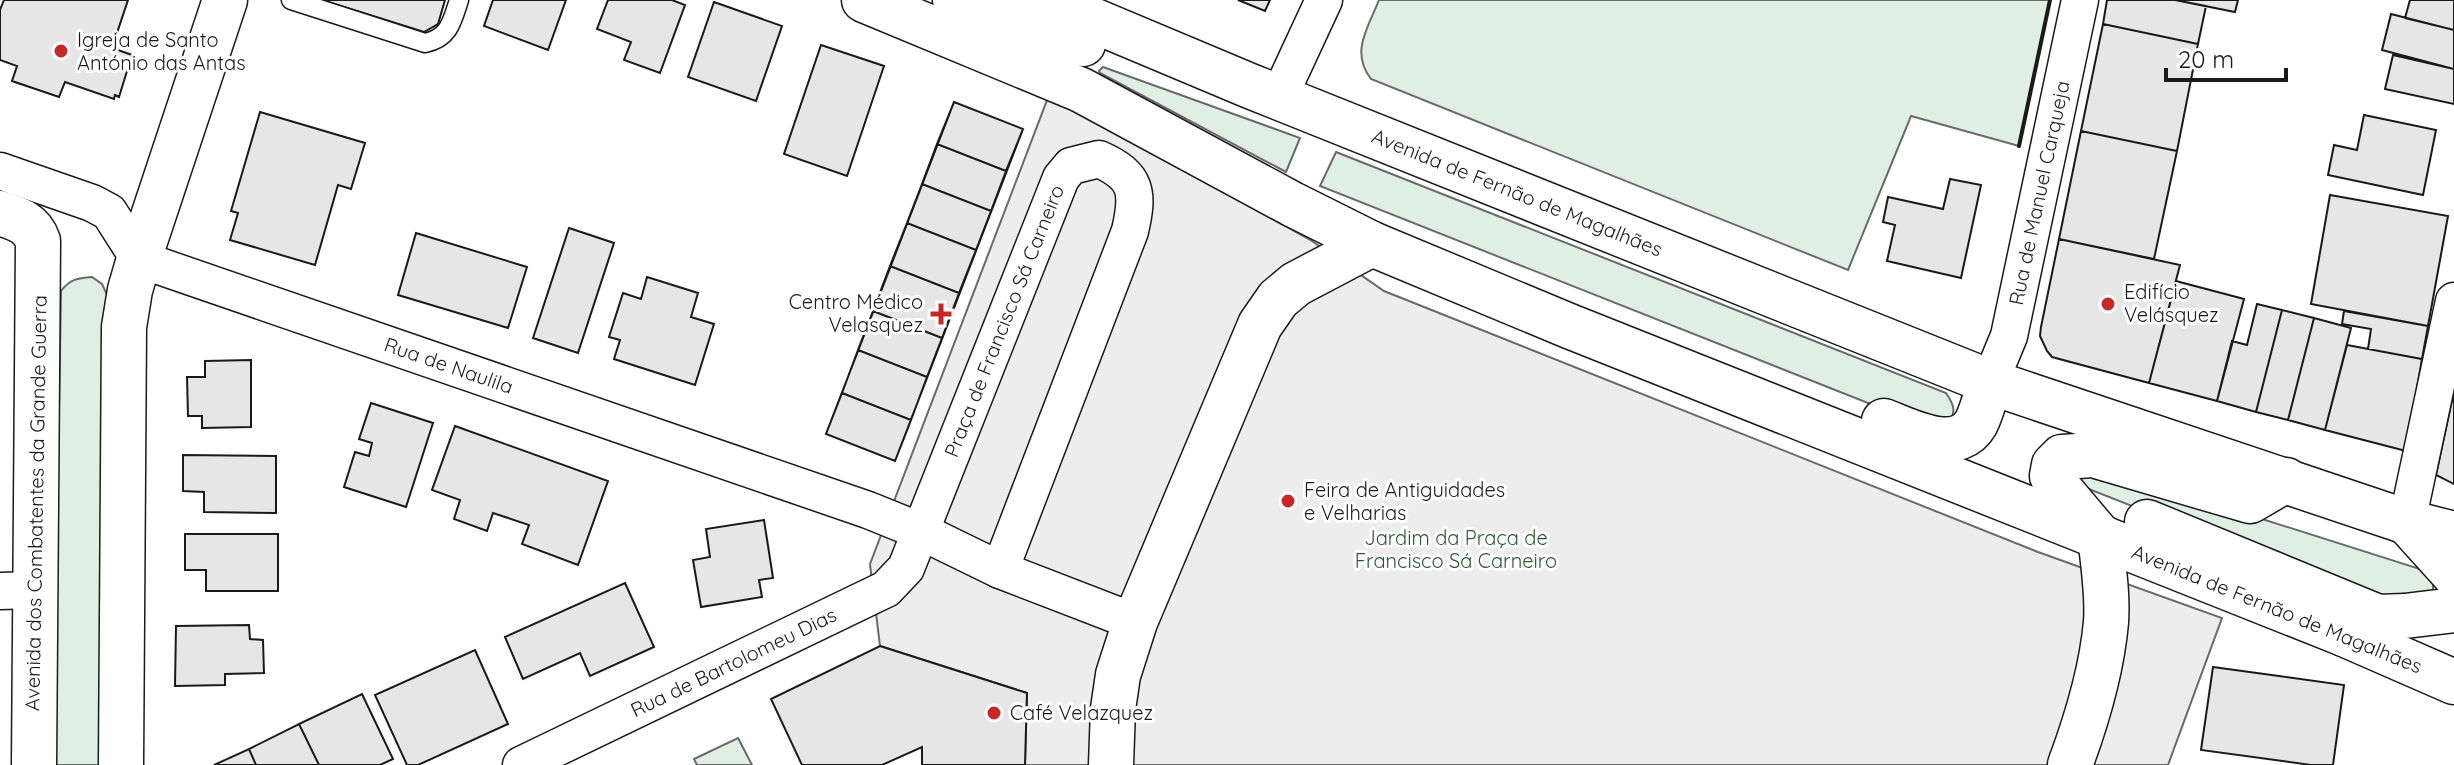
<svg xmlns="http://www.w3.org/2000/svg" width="2454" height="765" viewBox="0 0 2454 765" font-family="Quicksand,sans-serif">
  <rect width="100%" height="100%" fill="#fff"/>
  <path fill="#e0efe3" stroke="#6a6a6a" stroke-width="2" d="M 1379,0 L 2050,0 L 2019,146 L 1911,116 L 1848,270 L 1371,79 C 1350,52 1368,28 1379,0 Z
    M 1103,67 L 1300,138 L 1286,172 L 1100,73 L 1099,71 Z
    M 1336,152 L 1946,393 C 1955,406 1956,412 1948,425 L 1926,426 L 1320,186 Z
    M 92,277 L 102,284 L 108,297 L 103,765 L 53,765 L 61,291 C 70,279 78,278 92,277 Z
    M 2069,470 L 2120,474 L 2420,569 L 2433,583 L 2433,592 L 2407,600 L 2348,591 L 2071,482 Z
    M 738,738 L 752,765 L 697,765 L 694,759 Z"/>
  <path fill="#ededed" stroke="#6a6a6a" stroke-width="2" d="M 1049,95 L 1312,241 L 1384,291 L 2038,552 L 2222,618 L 2168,765 L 1025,765 L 1027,693 L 880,646 L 870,564 Z"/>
  <path fill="#e6e6e6" stroke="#1a1a1a" stroke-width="2" d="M 4,0 L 128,0 L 112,48 L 132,55 L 119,97 L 115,95 L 114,99 L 65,82 L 59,97 L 12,81 L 17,66 L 0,60 L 0,10 Z
    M 322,0 L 445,0 L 438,24 L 424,32 Z
    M 493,0 L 566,0 L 548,50 L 484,26 Z
    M 608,0 L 672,0 L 685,5 L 660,73 L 624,60 L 631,42 L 597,29 Z
    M 1238,0 L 1270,0 L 1265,11 Z
    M 2107,0 L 2175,0 L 2206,6 L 2198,44 L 2103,24 Z
    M 2175,0 L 2238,0 L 2235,12 Z
    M 2410,0 L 2454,0 L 2454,30 L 2405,18 Z
    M 714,2 L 782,26 L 756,101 L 688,77 Z
    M 2391,14 L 2454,30 L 2454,69 L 2382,50 Z
    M 2103,24 L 2198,44 L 2177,151 L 2081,131 Z
    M 821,45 L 884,66 L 847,176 L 784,154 Z
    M 2393,55 L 2454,69 L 2454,104 L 2385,89 Z
    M 954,102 L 1023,129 L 1006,171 L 937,144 Z
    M 954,102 L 1023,129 L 895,461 L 826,434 Z
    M 260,112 L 365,143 L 351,189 L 338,185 L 315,265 L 230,240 L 238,213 L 231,211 Z
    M 2364,115 L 2436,130 L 2423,195 L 2328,175 L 2334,145 L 2357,150 Z
    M 2081,131 L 2177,151 L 2154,259 L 2059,239 Z
    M 937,144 L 1006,171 L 991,211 L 922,184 Z
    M 1950,179 L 1981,185 L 1961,278 L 1887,261 L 1895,225 L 1883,222 L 1888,197 L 1943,209 Z
    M 922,184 L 991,211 L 976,250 L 907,223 Z
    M 2330,195 L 2448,216 L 2428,326 L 2311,304 Z
    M 907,223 L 976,250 L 959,293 L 890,266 Z
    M 569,228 L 614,243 L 578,353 L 533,338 Z
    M 416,233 L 527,267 L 508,328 L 398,295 Z
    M 2059,239 L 2180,265 L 2149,383 L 2052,357 L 2047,351 L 2040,336 L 2041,327 Z
    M 890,266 L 959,293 L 942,338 L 873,311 Z
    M 647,277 L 698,293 L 691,317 L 714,324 L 695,385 L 614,359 L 620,340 L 609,337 L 623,293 L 641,299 Z
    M 2176,281 L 2244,299 L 2217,401 L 2149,383 Z
    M 2257,304 L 2282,310 L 2256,412 L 2217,401 L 2232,341 L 2247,345 Z
    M 2282,310 L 2314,318 L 2288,420 L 2256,412 Z
    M 873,311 L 942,338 L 927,377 L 858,350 Z
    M 2344,311 L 2428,326 L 2422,359 L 2368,349 L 2371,329 L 2342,324 Z
    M 2314,318 L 2351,328 L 2325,430 L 2288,420 Z
    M 2347,345 L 2422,359 L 2406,451 L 2325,430 Z
    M 858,350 L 927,377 L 911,420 L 842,393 Z
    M 251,360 L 251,427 L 202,428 L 202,416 L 188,416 L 187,377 L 205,377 L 205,361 Z
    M 2454,391 L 2454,484 L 2436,475 Z
    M 842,393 L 911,420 L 895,461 L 826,434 Z
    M 371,403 L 433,423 L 406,507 L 344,487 L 355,452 L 369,456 L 372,443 L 359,439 Z
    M 455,426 L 608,481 L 578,565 L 522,544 L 529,525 L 493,513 L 487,531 L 454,519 L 460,500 L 432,490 Z
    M 183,455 L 276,456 L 276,513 L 204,512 L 204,492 L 183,491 Z
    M 764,520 L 773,578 L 759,580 L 762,597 L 701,607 L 693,560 L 710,557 L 706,529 Z
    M 185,534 L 278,534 L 278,591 L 206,591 L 206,570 L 185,570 Z
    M 625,583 L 654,647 L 590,676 L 580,653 L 523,679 L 505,637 Z
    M 249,625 L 250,639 L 263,640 L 264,673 L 225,674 L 225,685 L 175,686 L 176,626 Z
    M 880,646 L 1027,693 L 1025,765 L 922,765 L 922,747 L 882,765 L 802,765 L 771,699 Z
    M 475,650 L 508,724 L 418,765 L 407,765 L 375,695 Z
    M 2213,667 L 2344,685 L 2333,765 L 2311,765 L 2201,750 Z
    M 362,694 L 393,759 L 380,765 L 319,765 L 299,724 Z
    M 299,724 L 319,765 L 256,765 L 249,749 Z
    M 249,749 L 256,765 L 214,765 Z"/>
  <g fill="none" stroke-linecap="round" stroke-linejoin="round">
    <g stroke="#1a1a1a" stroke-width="21">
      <path id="service" d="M 291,0 L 425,43 C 449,38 452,22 459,0"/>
    </g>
    <g stroke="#1a1a1a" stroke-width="39">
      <g id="minor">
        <path d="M 1279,97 L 1324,0"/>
        <path id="s1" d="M 0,171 L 92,203 L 109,212 L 139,259 L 868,510 L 920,531 L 1000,570 L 1135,622"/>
        <path id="s2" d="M 1990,382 L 2009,336 L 2080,0"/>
        <path d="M 2407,522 L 2454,301"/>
        <path d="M 0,591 L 34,590"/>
        <path id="s3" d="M 521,765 L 886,589 L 906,568 L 1061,178 L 1071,166 L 1099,159 C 1137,176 1139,192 1130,231 L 1000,570"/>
      </g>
    </g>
    <g stroke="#1a1a1a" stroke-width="47">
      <path id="tertiary" d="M 1111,765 L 1113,709 L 1118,675 L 1135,622 L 1260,325 L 1278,299 L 1296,284 L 1372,244
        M 2070,765 C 2086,722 2102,668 2106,622 C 2108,593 2103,564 2100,536"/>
    </g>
    <g stroke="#1a1a1a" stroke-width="47">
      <path id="secondary" d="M 0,213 C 18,219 32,223 38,241 L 34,765
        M 2407,522 L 2454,574
        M 2344,634 L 2454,682
        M 121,765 L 124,327 L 130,290 L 139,259 L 225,0"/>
    </g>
    <g stroke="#1a1a1a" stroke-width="47">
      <g id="primary">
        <path d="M 864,0 L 1081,90 L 1292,204 L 1372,244 L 1569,326 L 2344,634"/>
        <path d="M 955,0 L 1083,44"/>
        <path id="s4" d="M 1045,0 L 1250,86 L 1990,382 L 2407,522 L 2454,534"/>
        <path d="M 1884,421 C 1909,431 1957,456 1976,423 C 1982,411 1986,395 1990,382"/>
        <path d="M 2147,522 L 2378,617 L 2405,616 L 2454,610"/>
        <path d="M 2095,531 L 2057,486 L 2052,476 L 2054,465 L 2062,457 L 2093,455 L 2250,501 L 2286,480"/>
      </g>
    </g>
    <use href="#service" stroke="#fff" stroke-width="18"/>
    <use href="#minor" stroke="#fff" stroke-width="36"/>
    <use href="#tertiary" stroke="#fff" stroke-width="44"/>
    <use href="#secondary" stroke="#fff" stroke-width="44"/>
    <use href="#primary" stroke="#fff" stroke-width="44"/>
    <path stroke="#1a1a1a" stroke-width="4" d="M 2019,146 L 2050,0"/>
  </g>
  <g fill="#c62828" stroke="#fff" stroke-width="3">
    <circle cx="61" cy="51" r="8"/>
    <circle cx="2108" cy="304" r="8"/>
    <path d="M937 302h8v8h8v8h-8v8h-8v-8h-8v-8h8z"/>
    <circle cx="1288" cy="501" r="8"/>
    <circle cx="994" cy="713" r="8"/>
  </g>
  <g text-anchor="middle" stroke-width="6" stroke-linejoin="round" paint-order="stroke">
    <g font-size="20" fill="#1a1a1a" stroke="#fff" text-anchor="start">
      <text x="77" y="47">Igreja de Santo<tspan x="77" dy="23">António das Antas</tspan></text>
      <text x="2124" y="299">Edifício<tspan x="2124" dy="23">Velásquez</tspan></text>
      <text x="923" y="309" text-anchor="end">Centro Médico<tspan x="923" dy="23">Velasquez</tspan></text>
      <text x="1304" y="497">Feira de Antiguidades<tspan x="1304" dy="23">e Velharias</tspan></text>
      <text x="1010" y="720">Café Velazquez</text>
    </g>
    <g font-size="20" fill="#1a1a1a" stroke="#fff">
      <text dy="7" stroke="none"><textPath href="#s4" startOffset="510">Avenida de Fernão de Magalhães</textPath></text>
      <text dy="7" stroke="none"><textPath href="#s2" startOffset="196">Rua de Manuel Carqueja</textPath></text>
      <text dy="7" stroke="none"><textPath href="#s3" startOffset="700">Praça de Francisco Sá Carneiro</textPath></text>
      <text dy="7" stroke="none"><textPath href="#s1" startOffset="500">Rua de Naulila</textPath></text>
      <text transform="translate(36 503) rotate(-89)" y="7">Avenida dos Combatentes da Grande Guerra</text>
      <text transform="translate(2277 609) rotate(22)" y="7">Avenida de Fernão de Magalhães</text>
      <text dy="7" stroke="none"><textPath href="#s3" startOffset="236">Rua de Bartolomeu Dias</textPath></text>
    </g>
    <g font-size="20" fill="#2b5a34" stroke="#fff">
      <text x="1456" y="545">Jardim da Praça de<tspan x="1456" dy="23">Francisco Sá Carneiro</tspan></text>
    </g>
  </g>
  <path d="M2166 68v12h120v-12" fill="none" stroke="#1a1a1a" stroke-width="4"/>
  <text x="2178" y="68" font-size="24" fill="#1a1a1a" stroke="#ffffff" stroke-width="6" paint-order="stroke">20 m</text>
</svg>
